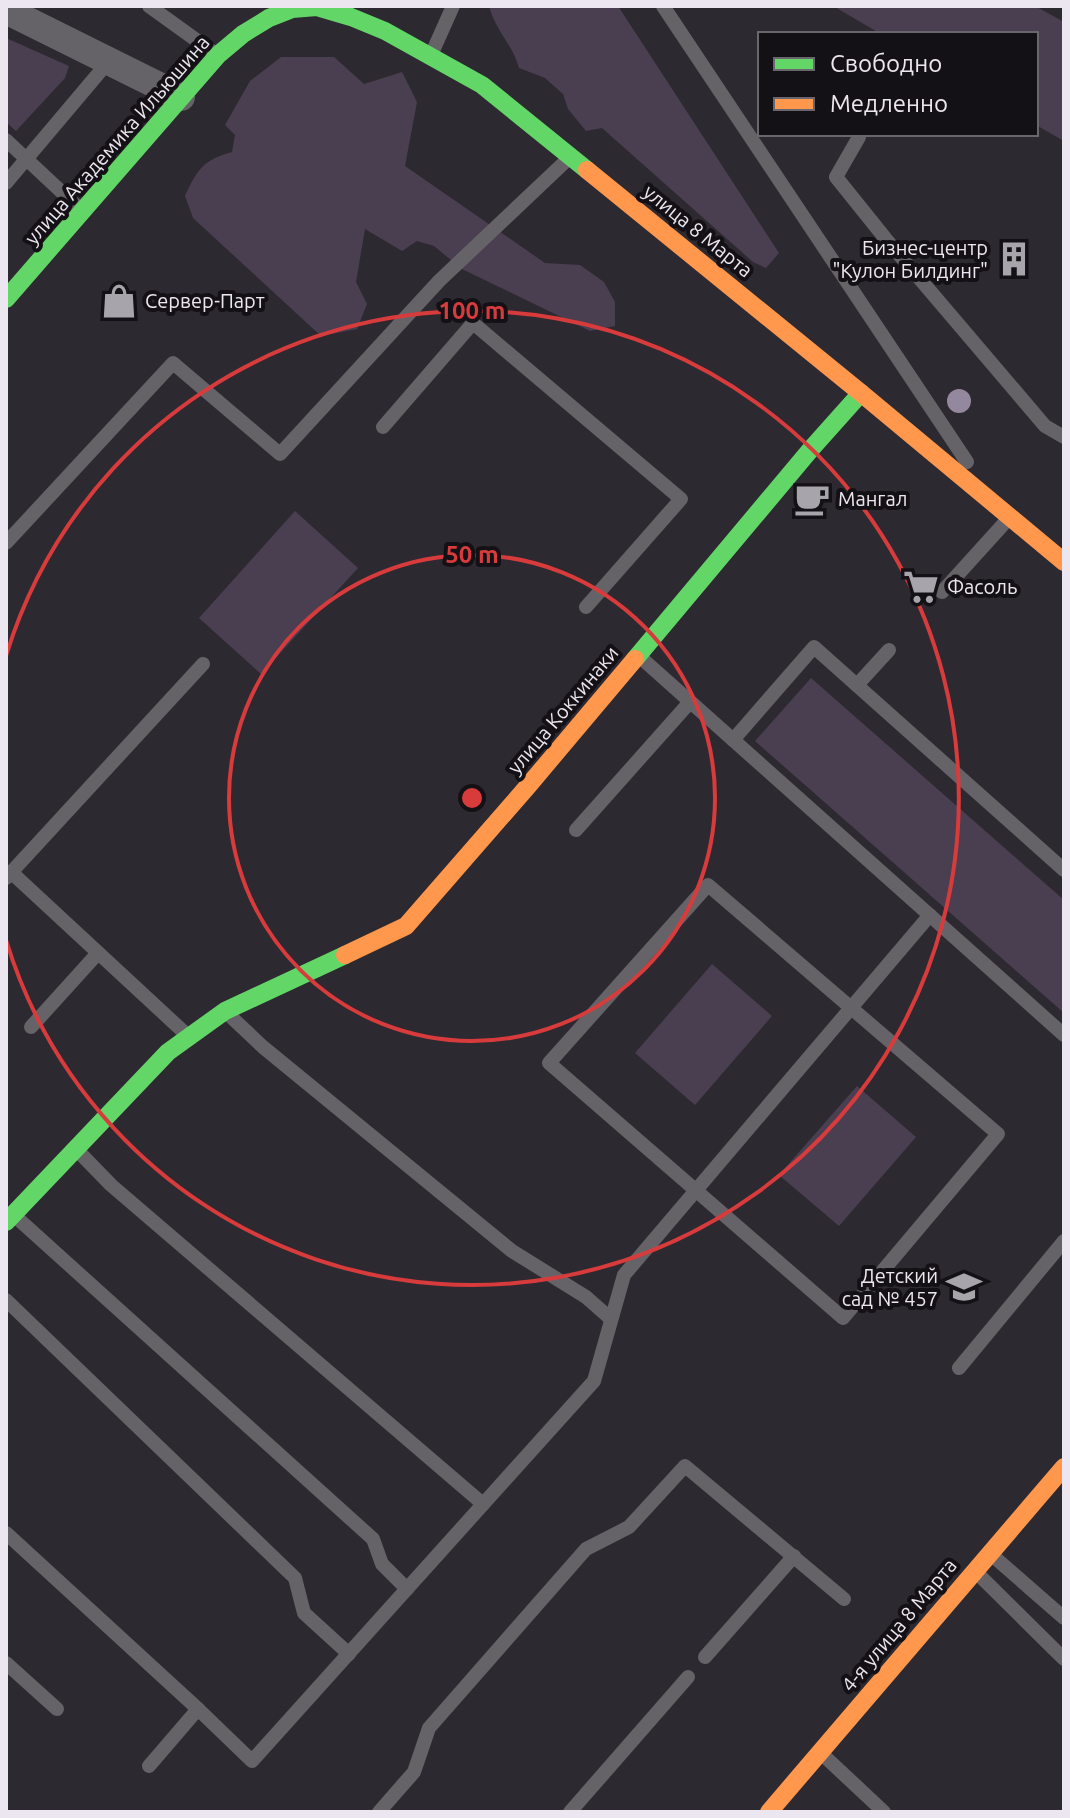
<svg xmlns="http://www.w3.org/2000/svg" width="1070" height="1818" font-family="Ubuntu,sans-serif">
	<rect width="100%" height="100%" fill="#2d2930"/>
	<g fill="#4a3f51">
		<path d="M 489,6 L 618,6 L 779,253 L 766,268 L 753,262 L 602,128 L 586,131 L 568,109 L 563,94 L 545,78 L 519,68 C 512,43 496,32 489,6 Z"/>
		<path d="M 833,6 L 1035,6 L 1064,22 L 1064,141 L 1036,125 L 1036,34 L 881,34 Z"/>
		<path d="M 6,38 L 69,66 L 65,78 L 16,131 L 6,122 Z"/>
		<path d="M 281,57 L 334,57 L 364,84 L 402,72 L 417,102 L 405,166 L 545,263 L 580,265 L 604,282 L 615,302 L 615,326 L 590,331 L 462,269 L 434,246 L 417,241 L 402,251 L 365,229 L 356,282 L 367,304 L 357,329 L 321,336 L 193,218 L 185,196 C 197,170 203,160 232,152 L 235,135 L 225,125 L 250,81 Z"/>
		<path d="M 295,511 L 358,568 L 261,674 L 199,618 Z"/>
		<path d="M 811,678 L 1064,900 L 1064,1013 L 755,741 Z"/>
		<path d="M 712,964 L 772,1016 L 695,1105 L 635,1053 Z"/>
		<path d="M 857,1086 L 916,1137 L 839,1226 L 779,1175 Z"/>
	</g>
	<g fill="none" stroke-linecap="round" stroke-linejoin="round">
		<g stroke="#666368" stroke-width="14">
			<path d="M 149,6 L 217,55"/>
			<path d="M 663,6 L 967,462"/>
			<path d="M 432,53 L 453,6"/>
			<path d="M 859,137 L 836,177 L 885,238 L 1045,426 L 1064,437"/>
			<path d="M 6,140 L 82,211"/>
			<path d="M 6,183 L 109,61"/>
			<path d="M 383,427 L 473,323 L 681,499 L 586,607"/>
			<path d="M 6,543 L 173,363 L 280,454 L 439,281 L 568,159"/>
			<path d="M 942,592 L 1009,518"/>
			<path d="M 639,656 L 1064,1035"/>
			<path d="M 857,685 L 889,650"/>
			<path d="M 733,740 L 814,647 L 1064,870"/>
			<path d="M 576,830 L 690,702"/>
			<path d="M 11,872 L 187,1035"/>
			<path d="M 6,878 L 203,664"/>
			<path d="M 708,885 L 998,1134 L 843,1318 L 549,1063 Z"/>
			<path d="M 228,1014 L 263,1047 L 512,1251 L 586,1297 L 611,1319"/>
			<path d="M 31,1027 L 98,953"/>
			<path d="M 78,1151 L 111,1185 L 483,1504"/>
			<path d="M 16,1217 L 373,1539 L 382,1564 L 407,1589"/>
			<path d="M 6,1300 L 295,1578 L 304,1613 L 349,1654"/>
			<path d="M 959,1368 L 1064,1241"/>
			<path d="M 6,1533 L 198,1709 L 149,1766"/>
			<path d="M 993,1556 L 1064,1618"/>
			<path d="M 976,1572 L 1064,1659"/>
			<path d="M 705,1657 L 794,1556"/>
			<path d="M 6,1663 L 57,1709"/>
			<path d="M 198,1709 L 252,1761 L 594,1381 L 624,1275 L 930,915"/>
			<path d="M 821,1753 L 884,1812"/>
			<path d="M 379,1812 L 414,1772 L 429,1728 L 586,1549 L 629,1527 L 685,1466 L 844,1599"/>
			<path d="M 570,1812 L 688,1677"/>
		</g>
		<path stroke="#666368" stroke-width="28" d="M 6,10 L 181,97"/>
		<g stroke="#63d668" stroke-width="18">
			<path d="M 6,299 L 218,55 L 243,34 L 269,18 L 292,9 L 317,7 L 351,17 L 385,31 L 482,85 L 587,170"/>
			<path d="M 635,659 L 811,449 L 861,393"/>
			<path d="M 6,1222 L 168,1052 L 225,1011 L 345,955"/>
		</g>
		<g stroke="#ff974d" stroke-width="18">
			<path d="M 587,170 L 861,393 L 1064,562"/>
			<path d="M 345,955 L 406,926 L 528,786 L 635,659"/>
			<path d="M 769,1812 L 1064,1467"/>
		</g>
	</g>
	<circle fill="#94889e" cx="959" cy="401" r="12"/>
	<g fill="none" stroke="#d83b3c" stroke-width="4">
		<circle cx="472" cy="798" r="243"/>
		<path d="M6 656A487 487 0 1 1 6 940"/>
	</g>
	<defs>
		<g id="building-bare" transform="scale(2.76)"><path d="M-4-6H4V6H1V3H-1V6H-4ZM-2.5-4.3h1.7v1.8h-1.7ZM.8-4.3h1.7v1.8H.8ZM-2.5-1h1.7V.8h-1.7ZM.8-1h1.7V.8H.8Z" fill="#a8a4ac" stroke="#141116" stroke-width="2.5" paint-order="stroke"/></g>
		<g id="shop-bare" transform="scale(2.76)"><path d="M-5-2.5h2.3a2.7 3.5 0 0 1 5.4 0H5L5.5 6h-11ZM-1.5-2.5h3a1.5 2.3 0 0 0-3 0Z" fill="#a8a4ac" stroke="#141116" stroke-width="2.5" paint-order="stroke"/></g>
		<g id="cafe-bare" transform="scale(2.76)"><path d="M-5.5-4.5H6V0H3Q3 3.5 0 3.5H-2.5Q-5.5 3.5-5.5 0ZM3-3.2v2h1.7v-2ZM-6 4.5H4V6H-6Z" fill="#a8a4ac" stroke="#141116" stroke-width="2.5" paint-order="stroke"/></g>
		<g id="supermarket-bare" transform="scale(2.76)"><path d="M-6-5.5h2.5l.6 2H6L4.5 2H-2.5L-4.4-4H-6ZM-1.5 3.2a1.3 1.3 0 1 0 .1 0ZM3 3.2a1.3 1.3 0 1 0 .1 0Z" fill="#a8a4ac" stroke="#141116" stroke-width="2.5" paint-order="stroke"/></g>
		<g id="school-bare" transform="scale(2.76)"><path d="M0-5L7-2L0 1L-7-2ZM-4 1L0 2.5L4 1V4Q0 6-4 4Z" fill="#a8a4ac" stroke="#141116" stroke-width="2.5" paint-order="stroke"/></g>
	</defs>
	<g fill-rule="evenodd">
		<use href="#building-bare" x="1014" y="259"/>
		<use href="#shop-bare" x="119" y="301"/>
		<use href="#cafe-bare" x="812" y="499"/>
		<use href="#supermarket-bare" x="921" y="587"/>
		<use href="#school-bare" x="964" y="1287"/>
	</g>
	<g text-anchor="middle" stroke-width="8" stroke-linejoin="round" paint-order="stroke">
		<g font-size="20" fill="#ebe6ef" stroke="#141116">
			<text transform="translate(117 140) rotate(-49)" y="7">улица Академика Ильюшина</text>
			<text transform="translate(698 231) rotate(39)" y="7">улица 8 Марта</text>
			<text transform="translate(563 710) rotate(-50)" y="7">улица Коккинаки</text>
			<text transform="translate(899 1625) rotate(-50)" y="7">4-я улица 8 Марта</text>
		</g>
		<g font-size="20" fill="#ebe6ef" stroke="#141116" text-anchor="start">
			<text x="988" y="255" text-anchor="end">Бизнес-центр<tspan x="988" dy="23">"Кулон Билдинг"</tspan></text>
			<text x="145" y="308">Сервер-Парт</text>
			<text x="838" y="506">Мангал</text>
			<text x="947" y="594">Фасоль</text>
			<text x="938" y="1283" text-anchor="end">Детский<tspan x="938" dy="23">сад № 457</tspan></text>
		</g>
	</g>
	<circle cx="472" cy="798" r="12" fill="#d83b3c" stroke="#141116" stroke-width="4"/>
	<g font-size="24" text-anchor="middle" font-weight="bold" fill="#d83b3c" stroke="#141116" stroke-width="8" stroke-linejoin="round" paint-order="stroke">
		<text x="472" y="319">100 m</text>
		<text x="472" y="563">50 m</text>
	</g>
	<rect width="1070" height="1818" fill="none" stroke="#ebe6ef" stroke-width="16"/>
	<rect x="758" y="32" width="280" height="104" fill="#141116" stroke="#6a666d" stroke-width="2"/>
	<rect x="774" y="58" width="40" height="12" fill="#63d668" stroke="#6a666d" stroke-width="2"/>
	<text x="830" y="72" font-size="24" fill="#ebe6ef">Свободно</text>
	<rect x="774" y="98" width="40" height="12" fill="#ff974d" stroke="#6a666d" stroke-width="2"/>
	<text x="830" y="112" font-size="24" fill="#ebe6ef">Медленно</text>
</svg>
